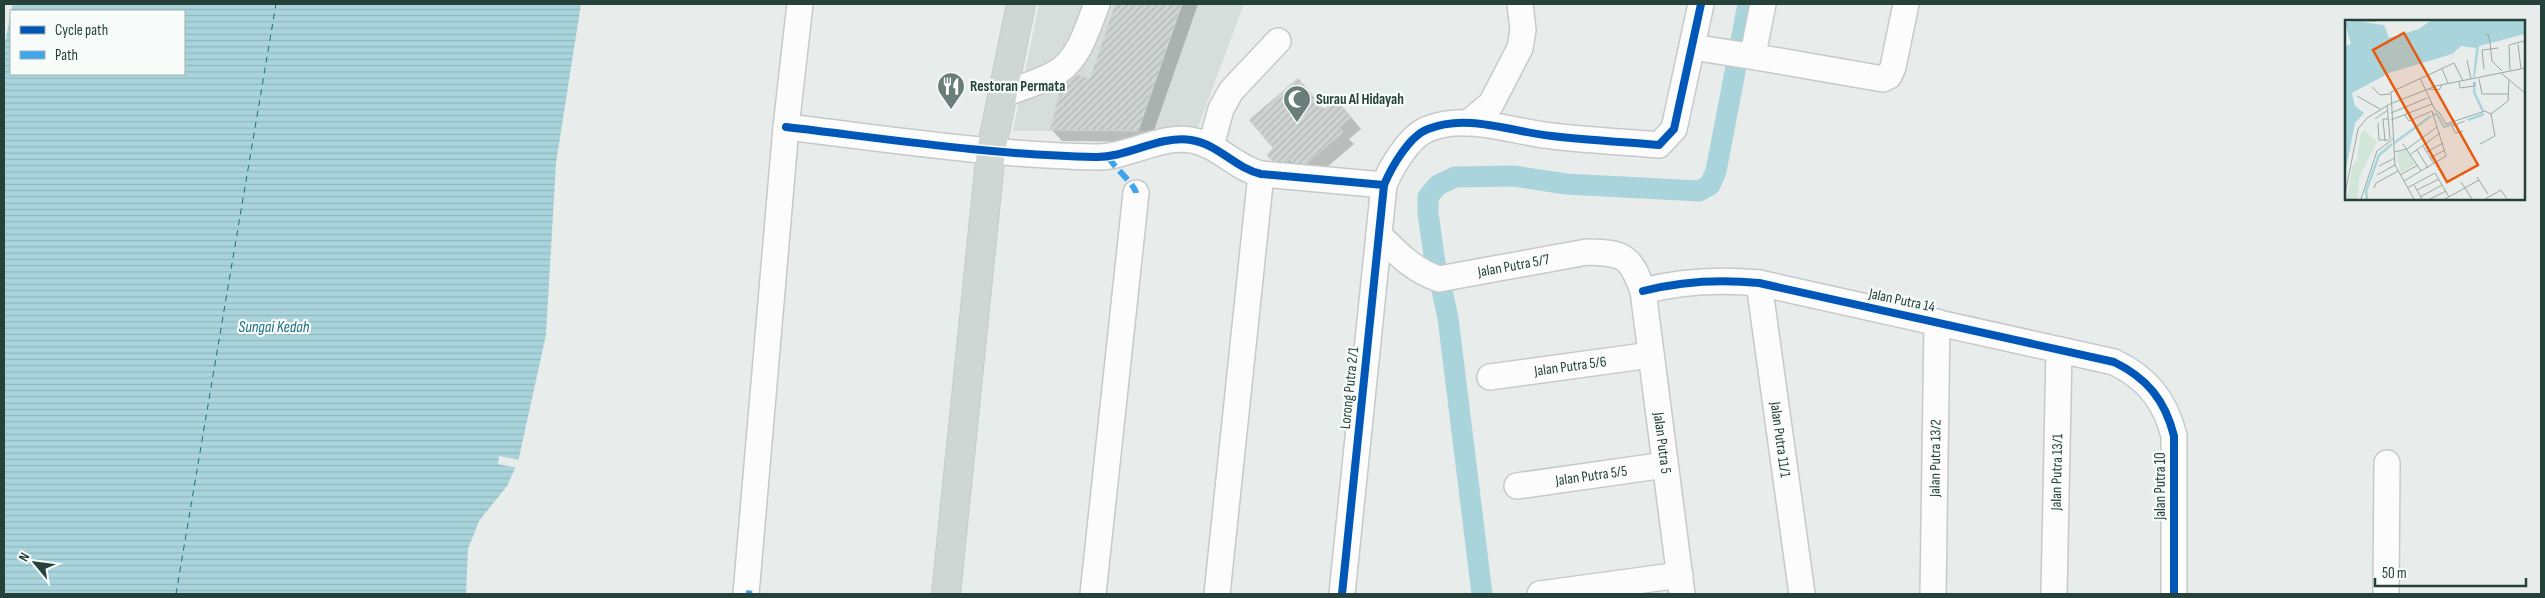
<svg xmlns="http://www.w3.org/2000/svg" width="2545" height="598" font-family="'Sofia Sans Condensed',sans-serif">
	<defs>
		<pattern id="water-rules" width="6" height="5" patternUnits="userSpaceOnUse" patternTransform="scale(1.25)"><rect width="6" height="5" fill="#a9d4db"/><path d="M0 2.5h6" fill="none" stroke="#91b7bd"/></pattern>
		<pattern id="building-hatch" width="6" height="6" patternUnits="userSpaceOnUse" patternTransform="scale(1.25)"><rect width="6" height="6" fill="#cfd4d2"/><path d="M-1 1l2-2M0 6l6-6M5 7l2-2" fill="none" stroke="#b2b7b5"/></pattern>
	</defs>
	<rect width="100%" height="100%" fill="#e8edeb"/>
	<path fill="#d6dedb" d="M 1039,4 L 1244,4 L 1198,127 L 1138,131 L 1013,131 Z"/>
	<path fill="url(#water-rules)" d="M 13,4 L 581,4 L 556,163 L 546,335 L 518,462 L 507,486 L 479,521 L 468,549 L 466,594 L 4,594 L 4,48 L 11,12 L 11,74 L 184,74 L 184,11 L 11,11 Z"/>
	<path fill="#e8edeb" d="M 499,456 L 521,460 L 521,463 L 518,468 L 498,464 Z"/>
	<g fill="#0003">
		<path d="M 1117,4 L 1198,4 L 1150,142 L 1062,141 L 1051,129 L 1091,80 Z"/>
		<path d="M 1298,80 L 1325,110 L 1347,112 L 1361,129 L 1349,139 L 1354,144 L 1311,181 L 1291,179 L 1275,149 Z"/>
	</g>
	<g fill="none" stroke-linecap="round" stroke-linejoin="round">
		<g stroke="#a9d4db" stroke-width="21">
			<path d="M 1436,270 L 1428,213 L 1428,197 L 1438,185 L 1455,177 L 1514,176 L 1566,184 L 1699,191 L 1710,185 L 1716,171 L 1748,4"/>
			<path d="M 1441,286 L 1448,318 L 1482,594"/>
		</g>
		<path stroke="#1c6f80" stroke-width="1" stroke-dasharray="6 5" stroke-linecap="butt" d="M 176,594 L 276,4"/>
	</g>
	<g fill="url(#building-hatch)" stroke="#d1d6d4">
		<path d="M 1115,4 L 1182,4 L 1138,131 L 1050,130 L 1063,80 L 1073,73 L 1090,79 Z"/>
		<path d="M 1298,78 L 1324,109 L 1336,99 L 1351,117 L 1339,127 L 1343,132 L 1299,170 L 1289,159 L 1279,169 L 1267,155 L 1273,148 L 1249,120 Z"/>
	</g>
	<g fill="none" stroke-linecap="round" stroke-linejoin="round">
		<g stroke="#c5cac8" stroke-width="28">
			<g id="minor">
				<path d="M 1763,4 L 1754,49 L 1756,57 L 1883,79 L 1889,76 L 1893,67 L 1906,4"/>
				<path d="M 1692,47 L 1756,57"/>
				<path d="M 1001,95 C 1019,88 1042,82 1059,71 C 1080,57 1088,26 1097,4"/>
				<path d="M 1468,123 L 1491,104 L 1520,48 L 1523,30 L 1520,4"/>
				<path d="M 786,127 C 888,139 991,155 1095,157 C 1127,158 1159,135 1191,140 C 1218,144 1235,168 1261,174 L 1384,185"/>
				<path d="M 1211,146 L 1221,109 L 1231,91 L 1278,41"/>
				<path id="s1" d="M 1379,235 C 1398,254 1413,270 1439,279 L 1587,252 C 1624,253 1630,255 1643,291 L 1682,594"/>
				<path id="s2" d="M 1759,283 L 1802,594"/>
				<path d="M 1643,291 C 1682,281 1718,279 1759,283 L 2114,362 C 2147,378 2165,400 2174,436 L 2174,594"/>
				<path id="s3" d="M 1490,377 L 1651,355"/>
				<path id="s4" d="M 1517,486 L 1665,465"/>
				<path d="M 746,594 L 786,127 L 800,4"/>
				<path d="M 1093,594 L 1136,193"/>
				<path d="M 1217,594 L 1261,174"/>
				<path d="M 1342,594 L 1384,185 C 1391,168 1409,136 1428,129 C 1467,113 1512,132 1552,136 C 1587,140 1623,142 1659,145 L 1674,129 L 1701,4"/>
				<path d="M 1540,594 L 1680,575"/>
				<path id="s5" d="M 1933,594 L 1937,322"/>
				<path id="s6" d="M 2054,594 L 2059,350"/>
				<path d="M 2386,594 L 2387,463"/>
			</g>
		</g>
		<g stroke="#c3ccc9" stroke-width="30">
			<path id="major" d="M 946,594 L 991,151 L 1021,4"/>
		</g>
		<use href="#minor" stroke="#fcfcfc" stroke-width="25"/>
		<use href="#major" stroke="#cfd7d5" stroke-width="28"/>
		<g stroke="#3ea4ec" stroke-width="6" stroke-dasharray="12 6" stroke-linecap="butt">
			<path d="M 1108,157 C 1115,168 1135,185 1136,193"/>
			<path d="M 746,593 L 752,594"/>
		</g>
		<g stroke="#f7fbf9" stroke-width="11">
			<g id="cycleway">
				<path d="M 786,127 C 888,139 991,155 1095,157 C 1127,158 1159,135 1191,140 C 1218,144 1235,168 1261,174 L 1384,185"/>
				<path d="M 1643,291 C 1682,281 1718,279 1759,283 L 2114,362 C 2147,378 2165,400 2174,436 L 2174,594"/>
				<path d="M 1342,594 L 1384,185 C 1391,168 1409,136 1428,129 C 1467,113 1512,132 1552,136 C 1587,140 1623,142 1659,145 L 1674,129 L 1701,4"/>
			</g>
		</g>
		<use href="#cycleway" stroke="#0057b8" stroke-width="8"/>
	</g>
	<defs>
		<g id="restaurant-pin" transform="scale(1.4375)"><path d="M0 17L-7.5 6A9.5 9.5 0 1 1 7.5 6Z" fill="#697e78" stroke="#f7fbf9"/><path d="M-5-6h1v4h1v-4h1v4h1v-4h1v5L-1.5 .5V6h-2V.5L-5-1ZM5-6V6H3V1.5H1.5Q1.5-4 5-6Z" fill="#fff"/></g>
		<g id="mosque-pin" transform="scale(1.4375)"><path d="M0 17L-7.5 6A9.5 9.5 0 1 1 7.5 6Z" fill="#697e78" stroke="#f7fbf9"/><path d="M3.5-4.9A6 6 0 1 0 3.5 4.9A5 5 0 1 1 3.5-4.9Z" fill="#fff"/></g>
	</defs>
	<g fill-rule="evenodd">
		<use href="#restaurant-pin" x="951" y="86"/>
		<use href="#mosque-pin" x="1297" y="99"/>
	</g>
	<g text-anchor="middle" stroke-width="4.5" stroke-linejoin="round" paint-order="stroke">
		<g font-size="15" font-weight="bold" fill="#24423a" stroke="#f7fbf9" text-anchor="start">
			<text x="970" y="91">Restoran Permata</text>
			<text x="1316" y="104">Surau Al Hidayah</text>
		</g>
		<g font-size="15" fill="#24423a" stroke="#f7fbf9">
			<text dy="5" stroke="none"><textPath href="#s1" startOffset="151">Jalan Putra 5/7</textPath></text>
			<text transform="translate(1902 300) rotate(12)" y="5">Jalan Putra 14</text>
			<text dy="5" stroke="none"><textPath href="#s3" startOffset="81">Jalan Putra 5/6</textPath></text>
			<text transform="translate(1349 388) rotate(-84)" y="5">Lorong Putra 2/1</text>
			<text dy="5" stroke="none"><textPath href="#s2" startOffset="158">Jalan Putra 11/1</textPath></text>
			<text dy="5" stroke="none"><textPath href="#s1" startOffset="455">Jalan Putra 5</textPath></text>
			<text dy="5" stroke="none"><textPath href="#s5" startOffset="136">Jalan Putra 13/2</textPath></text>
			<text dy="5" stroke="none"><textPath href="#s6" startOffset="122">Jalan Putra 13/1</textPath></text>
			<text dy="5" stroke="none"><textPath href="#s4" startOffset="75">Jalan Putra 5/5</textPath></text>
			<text transform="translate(2160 486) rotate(-90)" y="5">Jalan Putra 10</text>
		</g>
		<g font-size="16" font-style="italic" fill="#1c6f80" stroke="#f7fbf9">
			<text x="274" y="332">Sungai Kedah</text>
		</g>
	</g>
	<g transform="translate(2345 20)">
		<rect width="180" height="180" fill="#e8edeb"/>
		<path d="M 19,110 L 32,122 L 14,158 L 13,179 L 2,179 L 7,147 L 12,140 L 15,116 Z" fill="#d1e6d8"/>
		<path d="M 62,130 L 71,144 L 56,153 L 51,133 Z" fill="#d1e6d8"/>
		<path d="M 8,1 L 39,5 L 44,18 L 74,9 L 85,1 L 180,1 L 180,14 L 134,26 L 130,57 L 128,57 L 131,28 L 116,26 L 107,34 L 44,53 L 7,73 L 10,86 L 19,93 L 10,103 L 0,154 L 0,26 L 6,24 L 0,3 Z" fill="#a9d4db"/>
		<path fill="none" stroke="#a9d4db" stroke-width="2.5" d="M 0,53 L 68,27 L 110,21 L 113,23M 130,62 L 129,72 L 138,91M 87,95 L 92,94 L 99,107 L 108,104M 123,100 L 139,94M 49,123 L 86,96M 22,179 L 21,171 L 34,135 L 47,124"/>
		<path fill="none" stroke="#9aa9a4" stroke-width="1" d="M 13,1 L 31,1M 140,15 L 143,14 L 145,22 L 147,41 L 157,51M 173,24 L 176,49M 122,40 L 126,59M 97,49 L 103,63M 139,49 L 137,30 L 153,28M 165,50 L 164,25 L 179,21M 156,53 L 180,73M 75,58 L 90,90 L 94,92 L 101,104 L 140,91 L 146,94 L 163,81 L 164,60M 134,59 L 137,74 L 164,74M 114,62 L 115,68 L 129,66 L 129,62M 27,67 L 35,75 L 45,74M 84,69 L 94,70 L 97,65M 12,76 L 35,89M 45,84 L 91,66 L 180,48M 42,85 L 45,119M 46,93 L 82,78M 60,95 L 64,101 L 87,91M 30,99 L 43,90M 46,100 L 87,84M 33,103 L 34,120 L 44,120M 118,111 L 110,113 L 107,106 L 120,101M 40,121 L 38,99 L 43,99M 58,124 L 76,151M 135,124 L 150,116 L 146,94M 78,126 L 89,144M 72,130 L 83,148M 49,132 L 62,129 L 92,107M 82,132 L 98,123M 66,134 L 95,113M 85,138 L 100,130M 34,146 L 50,138M 32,155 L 50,145M 55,155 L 73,145M 132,157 L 143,174M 59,161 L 101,136 L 87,91M 116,162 L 127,179M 69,165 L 77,179M 29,168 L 31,163 L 53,151M 62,168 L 90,153 L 104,177M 72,170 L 94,159M 0,174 L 13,109 L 22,98 L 45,84M 75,177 L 97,165M 16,179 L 32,131 L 48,119M 69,179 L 50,145 L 46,72 L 109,43 L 118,61M 85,179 L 101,171M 100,179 L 134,160M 140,179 L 156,170 L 162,179"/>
		<path fill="#e8590c" fill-opacity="0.15" stroke="#e8590c" stroke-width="2.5" d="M 59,13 L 133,145 L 102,162 L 28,30 Z"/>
		<rect width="180" height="180" fill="none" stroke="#24423a" stroke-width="2.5"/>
	</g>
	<rect width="2545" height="598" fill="none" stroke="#24423a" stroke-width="10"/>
	<rect x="10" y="10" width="175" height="65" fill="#f7fbf9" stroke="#a3b1ad"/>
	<rect x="20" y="26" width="25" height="8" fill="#0057b8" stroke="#a3b1ad"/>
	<text x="55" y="35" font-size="15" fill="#24423a">Cycle path</text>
	<rect x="20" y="51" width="25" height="8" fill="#3ea4ec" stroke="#a3b1ad"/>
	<text x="55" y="60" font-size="15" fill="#24423a">Path</text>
	<g transform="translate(35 563) rotate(299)" stroke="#f7fbf9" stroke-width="4" paint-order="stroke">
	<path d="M0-4L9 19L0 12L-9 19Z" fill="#24423a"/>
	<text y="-8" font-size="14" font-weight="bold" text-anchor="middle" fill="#24423a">N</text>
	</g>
	<path d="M2375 578v8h151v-8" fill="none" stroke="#24423a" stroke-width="2.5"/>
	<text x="2382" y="578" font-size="15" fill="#24423a" stroke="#f7fbf9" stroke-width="4" paint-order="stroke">50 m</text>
</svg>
